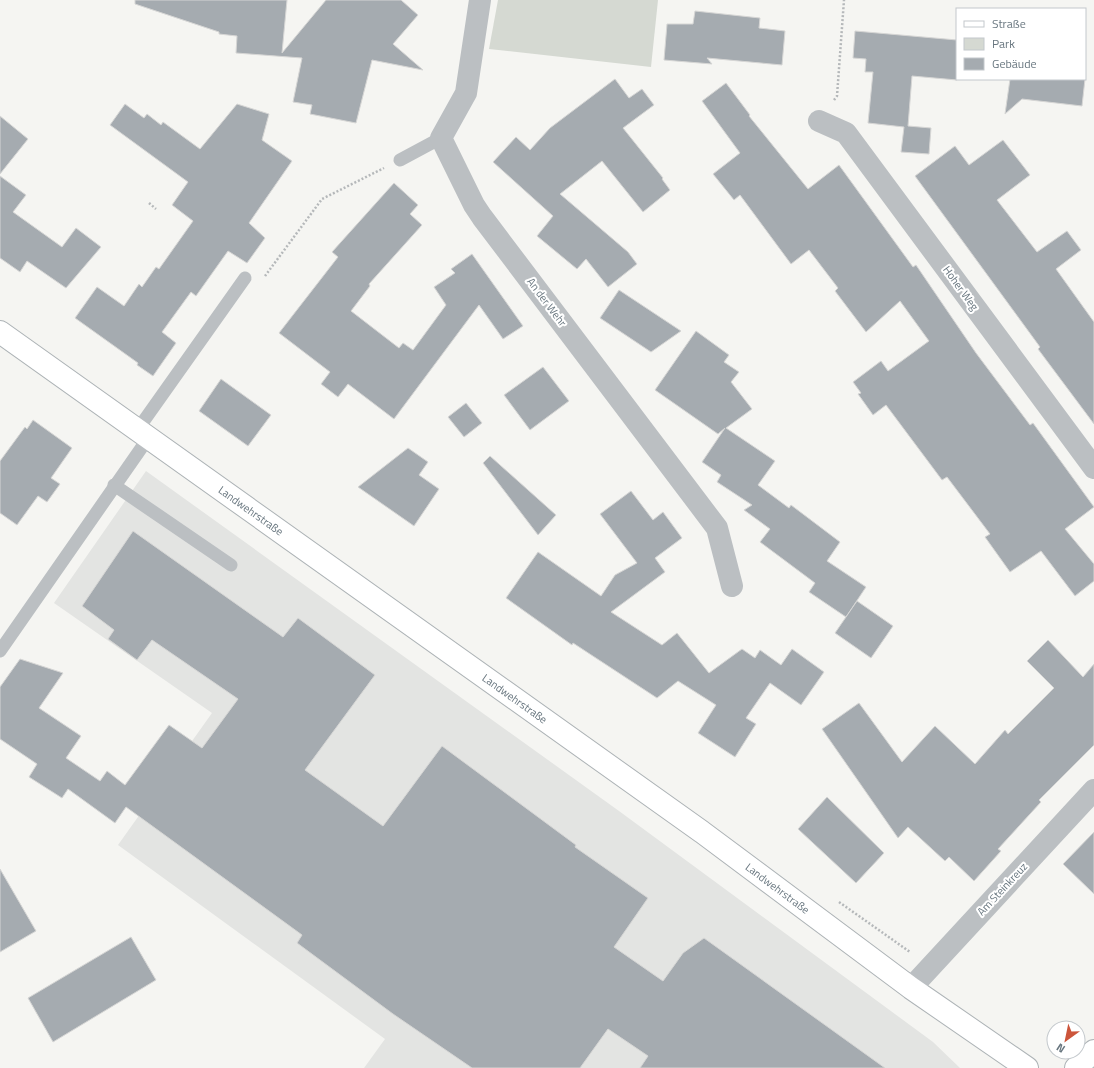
<svg xmlns="http://www.w3.org/2000/svg" width="1094" height="1068" font-family="'Titillium Web',sans-serif">
	<rect width="100%" height="100%" fill="#f5f5f2"/>
	<path fill="#e3e4e2" d="M 146,471 L 619,811 L 933,1042 L 960,1068 L 364,1068 L 385,1039 L 118,845 L 212,713 L 54,603 Z"/>
	<path fill="#d5d9d2" d="M 498,0 L 658,0 L 651,67 L 489,49 Z"/>
	<g fill="#a5abb0" stroke="#d6d6d5">
		<path d="M 135,0 L 287,0 L 282,53 L 326,0 L 401,0 L 418,15 L 393,44 L 423,70 L 372,60 L 356,123 L 310,114 L 312,105 L 293,102 L 302,58 L 236,53 L 237,36 L 219,34 L 219,32 L 135,4 Z"/>
		<path d="M 695,11 L 760,18 L 759,28 L 785,31 L 782,65 L 707,58 L 712,64 L 664,60 L 667,24 L 693,24 Z"/>
		<path d="M 855,31 L 957,40 L 957,80 L 912,76 L 908,126 L 931,128 L 929,154 L 901,152 L 904,127 L 868,123 L 873,72 L 865,72 L 866,59 L 853,58 Z"/>
		<path d="M 615,79 L 629,98 L 642,89 L 654,105 L 623,128 L 663,178 L 662,179 L 670,190 L 643,212 L 602,161 L 560,194 L 628,252 L 637,264 L 608,287 L 586,259 L 577,269 L 537,236 L 553,216 L 493,162 L 516,137 L 530,150 L 550,128 Z"/>
		<path d="M 1010,79 L 1085,79 L 1082,106 L 1022,99 L 1005,114 Z"/>
		<path d="M 726,83 L 750,115 L 749,116 L 808,189 L 839,165 L 913,267 L 916,265 L 976,353 L 1030,425 L 1033,423 L 1094,507 L 1065,529 L 1094,564 L 1094,581 L 1075,596 L 1041,551 L 1010,572 L 985,537 L 990,534 L 947,477 L 942,480 L 886,405 L 873,415 L 858,394 L 861,393 L 853,382 L 881,361 L 888,371 L 929,341 L 900,301 L 866,332 L 835,291 L 838,288 L 809,250 L 791,264 L 740,195 L 734,200 L 713,174 L 740,153 L 702,101 Z"/>
		<path d="M 125,104 L 144,118 L 147,114 L 161,125 L 163,122 L 200,149 L 237,104 L 269,114 L 262,140 L 292,161 L 249,223 L 265,238 L 247,263 L 228,251 L 196,296 L 191,292 L 162,332 L 176,343 L 153,376 L 137,365 L 138,363 L 75,318 L 97,287 L 124,306 L 139,284 L 142,287 L 156,267 L 159,269 L 193,221 L 172,205 L 188,182 L 110,125 Z"/>
		<path d="M 0,116 L 28,139 L 0,174 Z"/>
		<path d="M 1003,140 L 1030,175 L 997,200 L 1037,252 L 1067,231 L 1081,250 L 1056,269 L 1094,322 L 1094,424 L 1038,349 L 1040,347 L 915,176 L 955,146 L 969,165 Z"/>
		<path d="M 0,176 L 26,195 L 13,212 L 62,247 L 76,228 L 101,247 L 66,288 L 27,261 L 20,272 L 0,258 Z"/>
		<path d="M 394,183 L 418,205 L 410,214 L 422,225 L 369,284 L 370,286 L 351,311 L 399,348 L 403,343 L 413,350 L 446,305 L 434,287 L 455,273 L 451,269 L 472,254 L 523,326 L 503,339 L 479,305 L 394,419 L 348,384 L 338,397 L 321,384 L 330,372 L 279,333 L 338,257 L 332,252 Z"/>
		<path d="M 619,290 L 681,331 L 651,352 L 600,318 Z"/>
		<path d="M 696,331 L 729,355 L 724,362 L 739,372 L 731,382 L 752,409 L 726,428 L 775,461 L 758,485 L 789,508 L 791,505 L 840,542 L 827,561 L 866,587 L 846,617 L 809,592 L 815,583 L 760,542 L 770,529 L 744,510 L 752,505 L 717,482 L 721,475 L 702,462 L 725,428 L 718,434 L 655,390 Z"/>
		<path d="M 543,367 L 569,401 L 530,430 L 504,395 Z"/>
		<path d="M 221,379 L 271,415 L 248,446 L 199,411 Z"/>
		<path d="M 466,403 L 482,423 L 464,437 L 448,417 Z"/>
		<path d="M 33,420 L 72,448 L 51,478 L 60,484 L 47,502 L 38,496 L 17,525 L 0,513 L 0,461 L 25,427 L 27,429 Z"/>
		<path d="M 408,448 L 428,462 L 419,475 L 439,489 L 414,526 L 358,487 Z"/>
		<path d="M 490,456 L 556,515 L 538,535 L 483,463 Z"/>
		<path d="M 631,491 L 653,520 L 663,512 L 682,538 L 655,558 L 665,572 L 611,612 L 662,645 L 677,633 L 709,673 L 742,649 L 755,658 L 760,650 L 781,665 L 792,649 L 824,672 L 801,705 L 770,683 L 746,718 L 756,724 L 735,757 L 698,733 L 716,705 L 678,681 L 657,698 L 573,643 L 572,645 L 506,598 L 538,552 L 601,596 L 615,575 L 637,563 L 600,514 Z"/>
		<path d="M 133,531 L 283,637 L 298,618 L 375,675 L 305,770 L 383,826 L 442,746 L 576,845 L 575,847 L 648,898 L 614,947 L 663,981 L 683,953 L 704,938 L 885,1068 L 640,1068 L 648,1056 L 608,1029 L 580,1068 L 472,1068 L 393,1014 L 297,943 L 302,935 L 126,807 L 115,823 L 68,789 L 62,798 L 29,777 L 37,764 L 0,739 L 0,687 L 20,659 L 63,673 L 39,708 L 81,736 L 66,758 L 100,781 L 107,771 L 125,785 L 169,725 L 202,748 L 238,699 L 152,640 L 137,660 L 108,639 L 114,630 L 82,606 Z"/>
		<path d="M 857,601 L 893,626 L 871,658 L 835,633 Z"/>
		<path d="M 1048,640 L 1083,677 L 1094,664 L 1094,745 L 1039,800 L 1041,802 L 998,849 L 1001,851 L 974,881 L 949,857 L 945,861 L 908,827 L 898,838 L 822,729 L 859,703 L 902,762 L 935,726 L 975,764 L 1005,730 L 1008,734 L 1054,688 L 1027,661 Z"/>
		<path d="M 827,797 L 884,853 L 856,883 L 798,829 Z"/>
		<path d="M 1094,832 L 1094,894 L 1063,864 Z"/>
		<path d="M 0,869 L 36,931 L 0,952 Z"/>
		<path d="M 131,937 L 156,980 L 53,1042 L 28,998 Z"/>
	</g>
	<g fill="none" stroke-linecap="round" stroke-linejoin="round">
		<g stroke="#adb3b6" stroke-width="24">
			<g id="secondary">
				<path id="s1" d="M 0,332 L 702,832 L 911,988 L 1027,1068"/>
				<path d="M 1076,1068 L 1094,1051"/>
			</g>
		</g>
		<g stroke="#b5b8ba" stroke-width="2.5" stroke-dasharray="2 2" stroke-linecap="butt">
			<path d="M 834,100 L 837,96 L 844,0"/>
			<path d="M 149,203 L 156,209"/>
			<path d="M 265,276 L 322,199 L 384,168"/>
			<path d="M 839,902 L 910,952"/>
		</g>
		<g stroke="#bbbfc2" stroke-width="13">
			<path d="M 400,160 L 441,138"/>
			<path d="M 138,429 L 245,278"/>
			<path d="M 114,485 L 231,565"/>
			<path d="M 0,651 L 149,437"/>
		</g>
		<g stroke="#bbbfc2" stroke-width="22">
			<path d="M 480,0 L 466,93 L 441,138 L 474,205 L 482,217 L 717,528 L 732,586"/>
			<path d="M 819,121 L 846,133 L 1094,468"/>
			<path d="M 911,988 L 1094,790"/>
		</g>
		<use href="#secondary" stroke="#fff" stroke-width="22"/>
	</g>
	<g text-anchor="middle" stroke-width="4" stroke-linejoin="round" paint-order="stroke">
		<g font-size="11" fill="#68767f" stroke="#fff">
			<text transform="translate(961 288) rotate(54)" y="4">Hoher Weg</text>
			<text transform="translate(547 302) rotate(53)" y="4">An der Wehr</text>
			<text dy="4" stroke="none"><textPath href="#s1" startOffset="308">Landwehrstraße</textPath></text>
			<text dy="4" stroke="none"><textPath href="#s1" startOffset="632">Landwehrstraße</textPath></text>
			<text dy="4" stroke="none"><textPath href="#s1" startOffset="956">Landwehrstraße</textPath></text>
			<text transform="translate(1002 889) rotate(-47)" y="4">Am Steinkreuz</text>
		</g>
	</g>
	<rect x="956" y="8" width="130" height="72" fill="#ffffff" stroke="#c3c8cc"/>
	<rect x="964" y="21" width="20" height="6" fill="#ffffff" stroke="#c3c8cc"/>
	<text x="992" y="28" font-size="12" fill="#68767f">Straße</text>
	<rect x="964" y="38" width="20" height="12" fill="#d5d9d2" stroke="#c3c8cc"/>
	<text x="992" y="48" font-size="12" fill="#68767f">Park</text>
	<rect x="964" y="58" width="20" height="12" fill="#a5abb0" stroke="#c3c8cc"/>
	<text x="992" y="68" font-size="12" fill="#68767f">Gebäude</text>
	<g transform="translate(1066 1040) rotate(213)"><circle r="19" fill="#ffffff" stroke="#c3c8cc"/>
	<path d="M0-3L7 15L0 10L-7 15Z" fill="#cc553b"/>
	<text y="-6" font-size="11" font-weight="bold" text-anchor="middle" fill="#68767f">N</text>
	</g>
</svg>
